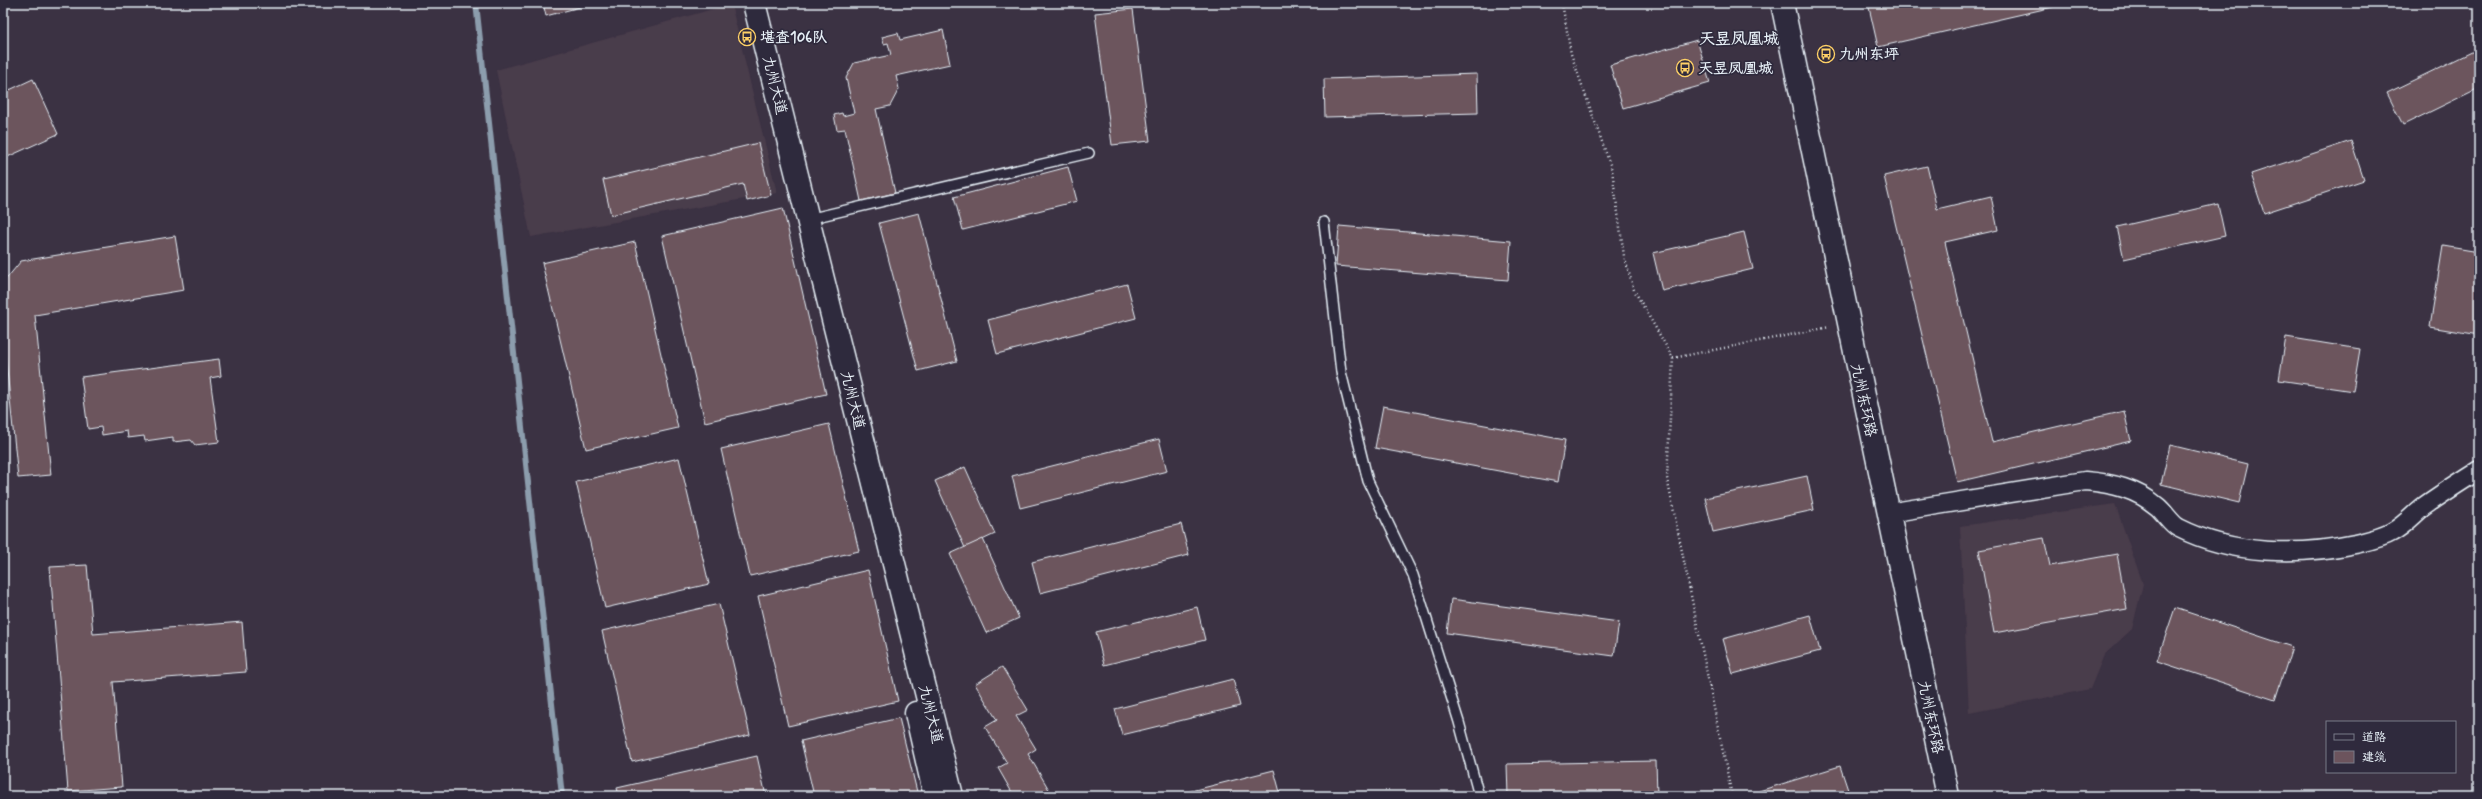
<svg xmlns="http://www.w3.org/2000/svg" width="2482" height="799" font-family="Mynerve,'LXGW WenKai TC',sans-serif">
	<rect width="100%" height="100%" fill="#3b3243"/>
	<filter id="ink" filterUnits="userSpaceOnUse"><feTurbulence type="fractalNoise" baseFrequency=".025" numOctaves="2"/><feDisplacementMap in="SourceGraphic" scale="8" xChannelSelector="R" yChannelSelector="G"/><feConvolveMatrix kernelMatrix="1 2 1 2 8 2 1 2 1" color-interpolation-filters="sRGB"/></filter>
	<g filter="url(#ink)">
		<g fill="#4a3c4b">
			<path d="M 731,4 L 777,193 L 531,237 L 496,70 Z"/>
			<path d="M 2115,504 L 2143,584 L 2132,629 L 2104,655 L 2090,689 L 1969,713 L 1960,526 Z"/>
		</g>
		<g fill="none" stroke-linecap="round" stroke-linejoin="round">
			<path stroke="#8c9dad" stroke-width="6" d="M 476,3 L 562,796"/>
		</g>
		<g fill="#6c545d" stroke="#e8f1f8">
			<path d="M 543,3 L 595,3 L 546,16 Z"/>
			<path d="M 1868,3 L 2052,3 L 2053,7 L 1878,47 Z"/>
			<path d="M 1133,9 L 1150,141 L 1112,145 L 1095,13 Z"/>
			<path d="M 943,30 L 950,64 L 896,76 L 899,89 L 890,106 L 876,109 L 895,193 L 861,201 L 845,129 L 837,130 L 834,115 L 842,113 L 843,116 L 854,113 L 846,78 L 854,63 L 891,55 L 888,43 L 884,44 L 882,37 L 898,33 L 900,40 Z"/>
			<path d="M 1697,40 L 1710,83 L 1623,108 L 1610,65 Z"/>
			<path d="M 2478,49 L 2479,88 L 2403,125 L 2387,93 Z"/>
			<path d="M 1477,74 L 1478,113 L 1325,117 L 1324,79 Z"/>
			<path d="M 33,79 L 58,134 L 3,159 L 3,93 Z"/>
			<path d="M 2351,141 L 2364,180 L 2264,213 L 2251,174 Z"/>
			<path d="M 758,143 L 771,195 L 747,201 L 743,184 L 611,215 L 603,180 Z"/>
			<path d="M 1927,166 L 1937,209 L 1991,196 L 1998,230 L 1945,242 L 1992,442 L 2124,411 L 2131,441 L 1957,482 L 1884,176 Z"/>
			<path d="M 1068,167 L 1077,201 L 963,230 L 954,197 Z"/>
			<path d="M 2218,204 L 2225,236 L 2124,259 L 2117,227 Z"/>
			<path d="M 783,208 L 826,394 L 705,422 L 662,236 Z"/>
			<path d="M 919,213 L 957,361 L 918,371 L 879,223 Z"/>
			<path d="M 1339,226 L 1511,241 L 1508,280 L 1336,266 Z"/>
			<path d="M 1744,232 L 1753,269 L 1662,291 L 1653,253 Z"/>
			<path d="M 175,236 L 184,290 L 35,315 L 51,475 L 18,478 L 3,331 L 3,283 L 21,261 Z"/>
			<path d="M 635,242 L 678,428 L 586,449 L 542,263 Z"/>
			<path d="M 2443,246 L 2479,252 L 2479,335 L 2430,327 Z"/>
			<path d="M 1127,284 L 1136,318 L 997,354 L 988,320 Z"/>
			<path d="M 2286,337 L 2360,349 L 2353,391 L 2279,380 Z"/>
			<path d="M 219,359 L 221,376 L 210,378 L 219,442 L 195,445 L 191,440 L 173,442 L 173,437 L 145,441 L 144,436 L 128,438 L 127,431 L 102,435 L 101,427 L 88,429 L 81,377 Z"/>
			<path d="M 1383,406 L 1565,440 L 1558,482 L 1375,448 Z"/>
			<path d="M 829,424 L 859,551 L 750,576 L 721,449 Z"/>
			<path d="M 1159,439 L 1167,471 L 1020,508 L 1012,476 Z"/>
			<path d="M 2170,445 L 2248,464 L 2239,503 L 2161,484 Z"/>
			<path d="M 679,458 L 709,584 L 605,608 L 576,482 Z"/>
			<path d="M 965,467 L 995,534 L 965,548 L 935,481 Z"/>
			<path d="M 1807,476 L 1814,510 L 1713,532 L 1705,498 Z"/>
			<path d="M 1181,524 L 1189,555 L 1040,593 L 1032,562 Z"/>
			<path d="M 2044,538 L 2050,566 L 2117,554 L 2127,609 L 1994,633 L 1979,550 Z"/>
			<path d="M 983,539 L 1019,618 L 986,633 L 950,554 Z"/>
			<path d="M 87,565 L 93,634 L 242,622 L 246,672 L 113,682 L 122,787 L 68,791 L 50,567 Z"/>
			<path d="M 868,570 L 898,701 L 788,726 L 758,596 Z"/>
			<path d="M 1451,599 L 1619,622 L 1614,656 L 1447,633 Z"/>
			<path d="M 719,604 L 750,735 L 632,762 L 602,631 Z"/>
			<path d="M 1197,607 L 1205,640 L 1104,665 L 1096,632 Z"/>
			<path d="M 2175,608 L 2292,647 L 2275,700 L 2157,661 Z"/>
			<path d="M 1810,615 L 1820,651 L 1733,674 L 1723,639 Z"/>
			<path d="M 1002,667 L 1028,710 L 1016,716 L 1036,749 L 1028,754 L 1051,793 L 1046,796 L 1014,796 L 998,768 L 1007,763 L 985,727 L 997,720 L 975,684 Z"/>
			<path d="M 1233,679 L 1240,706 L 1122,735 L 1115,709 Z"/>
			<path d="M 899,718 L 918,796 L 814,796 L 801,741 Z"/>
			<path d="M 757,756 L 766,796 L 619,796 L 617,788 Z"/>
			<path d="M 1656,761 L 1657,796 L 1508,796 L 1507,764 Z"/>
			<path d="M 1840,766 L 1850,796 L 1760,796 L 1759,791 Z"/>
			<path d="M 1274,770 L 1281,796 L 1171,796 Z"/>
		</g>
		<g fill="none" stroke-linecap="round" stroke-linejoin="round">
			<g stroke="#e8f1f8" stroke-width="12">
				<g id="service">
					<path d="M 808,219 L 1089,153"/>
					<path d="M 1324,222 L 1341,372 L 1368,481 L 1413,575 L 1459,722 L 1479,796"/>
				</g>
			</g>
			<g stroke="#e8f1f8" stroke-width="21">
				<path id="minor" d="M 1888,513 L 2085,481 C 2112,483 2137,489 2158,507 C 2165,513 2172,525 2179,528 C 2232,555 2299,556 2355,544 C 2367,541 2382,538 2392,532 C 2404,526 2413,515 2423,507 C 2441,494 2460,482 2479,470"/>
			</g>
			<g stroke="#e8f1f8" stroke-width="25">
				<g id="secondary">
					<path d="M 754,3 L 952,796"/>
					<path d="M 1782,3 L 1948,796"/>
					<path d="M 916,713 L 935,796"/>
				</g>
			</g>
			<g stroke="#e8f1f8" stroke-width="2.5" stroke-dasharray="1 3" stroke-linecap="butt">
				<path d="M 1562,3 L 1571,54 L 1612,170 L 1624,256 L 1634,290 L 1673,358 L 1667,478 L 1732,796"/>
				<path d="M 1673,358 L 1830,327"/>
			</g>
			<use href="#service" stroke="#2f2a3d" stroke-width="9"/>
			<use href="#minor" stroke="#2f2a3d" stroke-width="18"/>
			<use href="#secondary" stroke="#2f2a3d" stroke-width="22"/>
		</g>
	</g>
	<defs>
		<g id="bus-ring" transform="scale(0.9)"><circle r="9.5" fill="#2f2a3d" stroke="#ffd166" stroke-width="1.5"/><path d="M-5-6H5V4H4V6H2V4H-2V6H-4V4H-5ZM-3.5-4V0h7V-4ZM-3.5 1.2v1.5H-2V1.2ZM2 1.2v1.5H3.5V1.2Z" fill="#ffd166"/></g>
	</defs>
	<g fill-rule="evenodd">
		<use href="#bus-ring" x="747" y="37"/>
		<use href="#bus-ring" x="1826" y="54"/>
		<use href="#bus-ring" x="1685" y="68"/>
	</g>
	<g text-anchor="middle" stroke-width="3.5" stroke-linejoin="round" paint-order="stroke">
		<g font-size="15" font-weight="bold" fill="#e8f1f8" stroke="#2f2a3d" text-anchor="start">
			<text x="760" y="42">堪查106队</text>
			<text x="1839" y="59">九州东坪</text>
			<text x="1698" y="73">天昱凤凰城</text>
		</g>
		<g font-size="15" fill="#e8f1f8" stroke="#2f2a3d">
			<text transform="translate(775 85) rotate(76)" y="5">九州大道</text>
			<text transform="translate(853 400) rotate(76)" y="5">九州大道</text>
			<text transform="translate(1864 400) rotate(78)" y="5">九州东环路</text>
			<text transform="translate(931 714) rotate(76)" y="5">九州大道</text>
			<text transform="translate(1931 717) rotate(78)" y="5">九州东环路</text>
		</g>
		<g font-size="16" font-weight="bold" fill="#e8f1f8" stroke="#2f2a3d">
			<text x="1739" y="44">天昱凤凰城</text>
		</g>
	</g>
	<rect width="2482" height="799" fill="none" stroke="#2f2a3d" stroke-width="16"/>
	<rect x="8" y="8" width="2466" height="783" fill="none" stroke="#e8f1f8" stroke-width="1.5" filter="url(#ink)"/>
	<rect x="2326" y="721" width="130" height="52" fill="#2f2a3d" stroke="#797a88"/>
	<rect x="2334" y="734" width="20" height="6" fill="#2f2a3d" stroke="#797a88"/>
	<text x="2362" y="741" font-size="12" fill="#e8f1f8">道路</text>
	<rect x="2334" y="751" width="20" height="12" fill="#6c545d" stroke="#797a88"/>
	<text x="2362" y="761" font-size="12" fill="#e8f1f8">建筑</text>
</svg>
